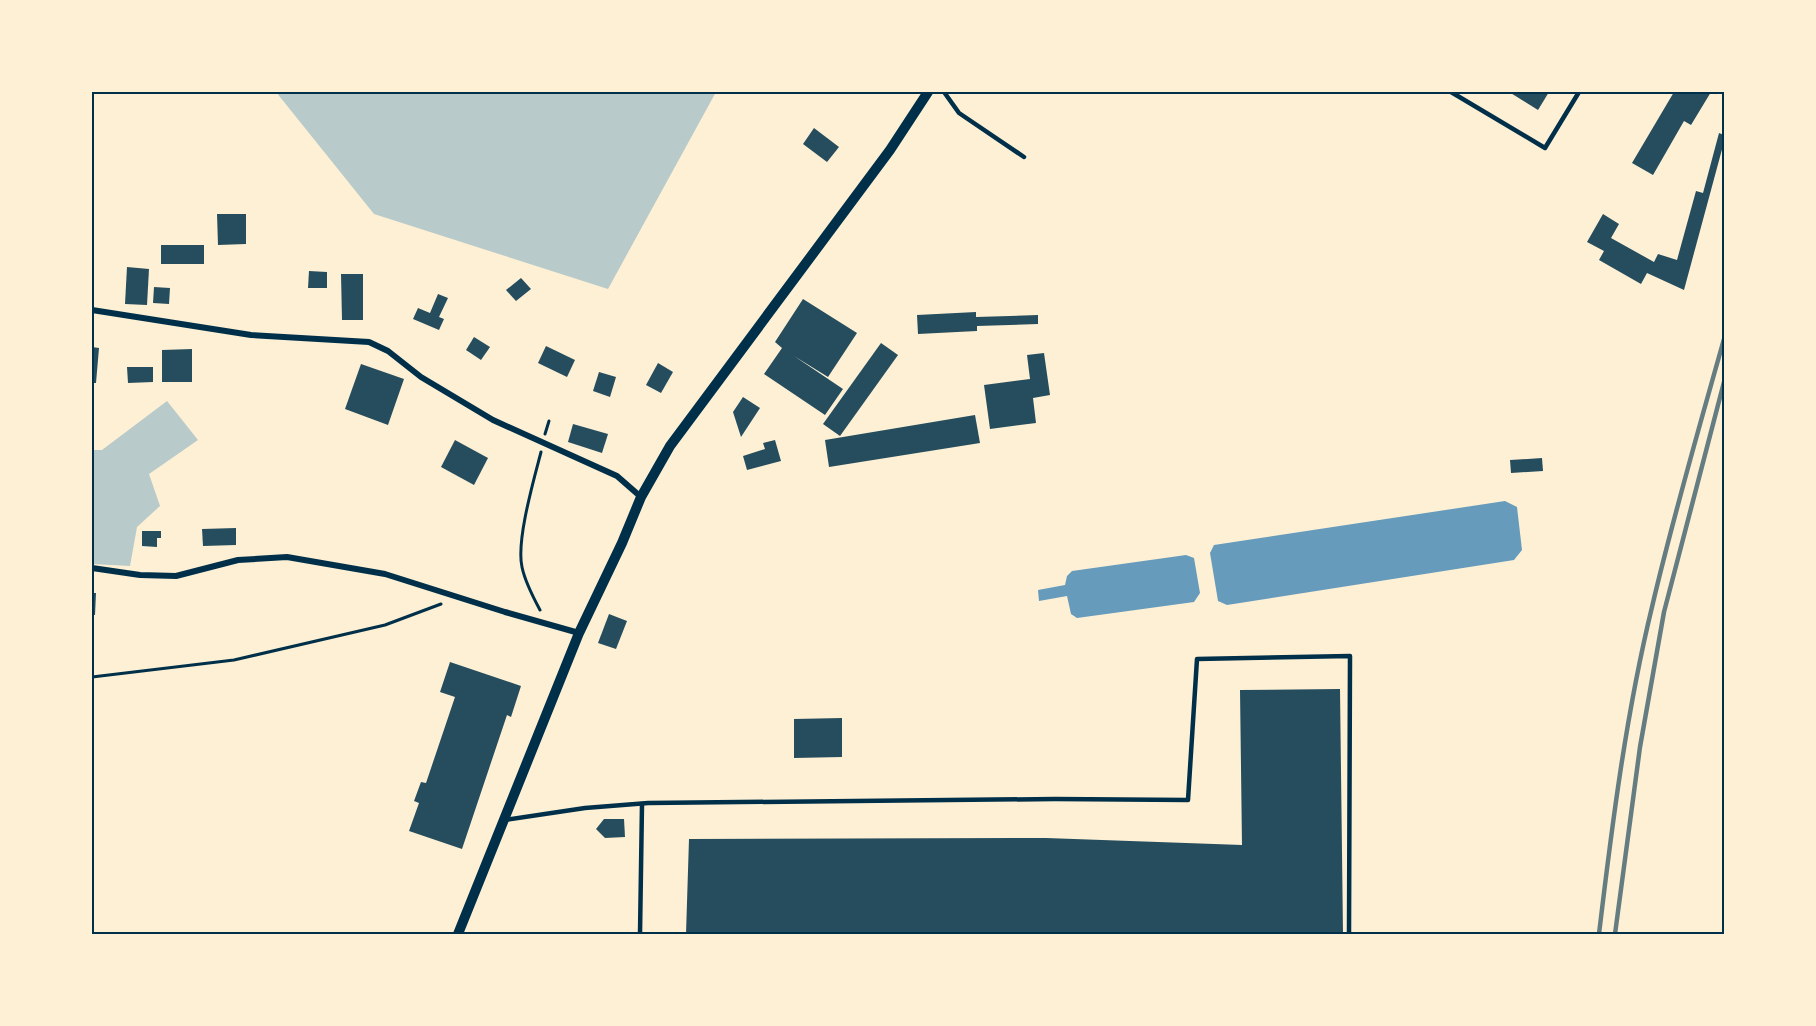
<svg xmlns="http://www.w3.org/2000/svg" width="1816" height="1026" font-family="'PT Sans Narrow',sans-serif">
	<rect width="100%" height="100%" fill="#fdf0d5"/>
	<g fill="#b9caca">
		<path d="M 276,92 L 716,92 L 608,289 L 374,214 Z"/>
		<path d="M 167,401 L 198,440 L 149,474 L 160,506 L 137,527 L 130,566 L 92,564 L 92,450 L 102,450 Z"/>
	</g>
	<g fill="#669bbc">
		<path d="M 1505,501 L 1517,507 L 1522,550 L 1514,560 L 1227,605 L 1218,601 L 1210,553 L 1214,545 Z"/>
		<path d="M 1186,555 L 1194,558 L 1200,593 L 1194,602 L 1077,618 L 1071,614 L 1067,596 L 1039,601 L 1038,590 L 1065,585 L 1067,576 L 1072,571 Z"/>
	</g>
	<g fill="#264d5e">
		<path d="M 1509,92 L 1549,92 L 1538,110 Z"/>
		<path d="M 1674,92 L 1711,92 L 1691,125 L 1684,121 L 1653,175 L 1632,163 Z"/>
		<path d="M 814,128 L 839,147 L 827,162 L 803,144 Z"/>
		<path d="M 1719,133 L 1724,135 L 1724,142 L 1684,290 L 1647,273 L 1641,284 L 1599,260 L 1604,251 L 1587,242 L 1603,214 L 1619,224 L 1611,238 L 1654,262 L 1658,254 L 1677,260 L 1696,191 L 1703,193 Z"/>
		<path d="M 217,214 L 246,214 L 246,244 L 218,245 Z"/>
		<rect x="161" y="245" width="43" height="19"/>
		<path d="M 127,267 L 149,269 L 147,305 L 125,304 Z"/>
		<path d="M 309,271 L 327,272 L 327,288 L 308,288 Z"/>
		<path d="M 341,274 L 363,274 L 363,320 L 342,320 Z"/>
		<path d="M 521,278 L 531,289 L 516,301 L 506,290 Z"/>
		<path d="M 154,287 L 170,288 L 169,304 L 153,303 Z"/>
		<path d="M 438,294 L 448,298 L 439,317 L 444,319 L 439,330 L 413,319 L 418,308 L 430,313 Z"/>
		<path d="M 803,299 L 857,333 L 828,377 L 794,356 L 843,389 L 825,415 L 764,374 L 782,348 L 775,342 Z"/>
		<path d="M 976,312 L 976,317 L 1038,315 L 1038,324 L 977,326 L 977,331 L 918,334 L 917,315 Z"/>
		<path d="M 474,337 L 490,347 L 481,360 L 466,350 Z"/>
		<path d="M 881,343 L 898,355 L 840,436 L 823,424 Z"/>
		<path d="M 546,346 L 575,360 L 567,377 L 538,363 Z"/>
		<path d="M 92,347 L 99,348 L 96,383 L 92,383 Z"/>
		<path d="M 192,349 L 192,382 L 162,382 L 162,350 Z"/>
		<path d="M 1044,353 L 1050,395 L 1033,398 L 1036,423 L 990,429 L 984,385 L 1030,379 L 1027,355 Z"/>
		<path d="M 658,363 L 673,372 L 661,393 L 646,385 Z"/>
		<path d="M 361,364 L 404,379 L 388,425 L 345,409 Z"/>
		<path d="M 127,367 L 153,367 L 153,382 L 128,383 Z"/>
		<path d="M 599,372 L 616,377 L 610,397 L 593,391 Z"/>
		<path d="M 743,397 L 760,408 L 741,437 L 733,412 Z"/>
		<path d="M 975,415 L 980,443 L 829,467 L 825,440 Z"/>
		<path d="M 573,424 L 608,434 L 602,453 L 568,442 Z"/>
		<path d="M 455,440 L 488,458 L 474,485 L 441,467 Z"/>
		<path d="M 775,440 L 781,461 L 747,470 L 743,456 L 765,449 L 763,443 Z"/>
		<path d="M 1542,458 L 1543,471 L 1511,473 L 1510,460 Z"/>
		<path d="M 236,528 L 236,545 L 203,546 L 202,529 Z"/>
		<path d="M 142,531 L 161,531 L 161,538 L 157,538 L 157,547 L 142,546 Z"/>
		<path d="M 92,593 L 96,593 L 95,615 L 92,615 Z"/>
		<path d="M 609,614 L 627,621 L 616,649 L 598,643 Z"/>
		<path d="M 450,662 L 521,686 L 511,717 L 507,715 L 462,849 L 409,831 L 419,803 L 414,801 L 421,782 L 426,783 L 455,697 L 440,692 Z"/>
		<path d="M 1340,689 L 1343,934 L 686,934 L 689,839 L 1046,838 L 1242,845 L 1240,690 Z"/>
		<path d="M 842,718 L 842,757 L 794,758 L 794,719 Z"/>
		<path d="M 604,819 L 624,819 L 625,837 L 605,838 L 596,829 Z"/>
	</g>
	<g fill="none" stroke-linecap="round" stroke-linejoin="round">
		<g stroke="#003049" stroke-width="3">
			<path d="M 545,434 L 549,421"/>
			<path d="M 540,610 C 533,597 525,582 522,567 C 516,541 534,479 541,452"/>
			<path d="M 92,677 L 234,660 L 385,625 L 441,604"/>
		</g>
		<g stroke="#003049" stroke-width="4.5">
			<path d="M 944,92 L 959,113 L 1024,157"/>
			<path d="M 1451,92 L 1545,148 L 1579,92"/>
			<path d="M 504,820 L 585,808 L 648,803 L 1055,799 L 1188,800 L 1197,659 L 1350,656 L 1349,934"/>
			<path d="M 640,934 L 642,804"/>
		</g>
		<g stroke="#003049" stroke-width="6">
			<path d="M 92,310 L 251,335 L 369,342 L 388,351 L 421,377 L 493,420 L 617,476 L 641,497"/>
			<path d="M 92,568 L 140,575 L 176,576 L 238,560 L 287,557 L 385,574 L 505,612 L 579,633"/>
		</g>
		<path stroke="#003049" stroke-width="10" d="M 458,934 L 579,633 L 622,543 L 641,497 L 670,446 L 890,150 L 928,92"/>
		<g stroke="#657d81" stroke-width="4.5">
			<path d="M 1599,934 C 1612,825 1626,714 1652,607 C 1673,517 1699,428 1724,339"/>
			<path d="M 1615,934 L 1640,747 L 1664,612 L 1724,382"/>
		</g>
	</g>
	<rect width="1816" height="1026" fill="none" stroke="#fdf0d5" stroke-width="186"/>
	<rect x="93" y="93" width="1630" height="840" fill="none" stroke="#003049" stroke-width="2"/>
</svg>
